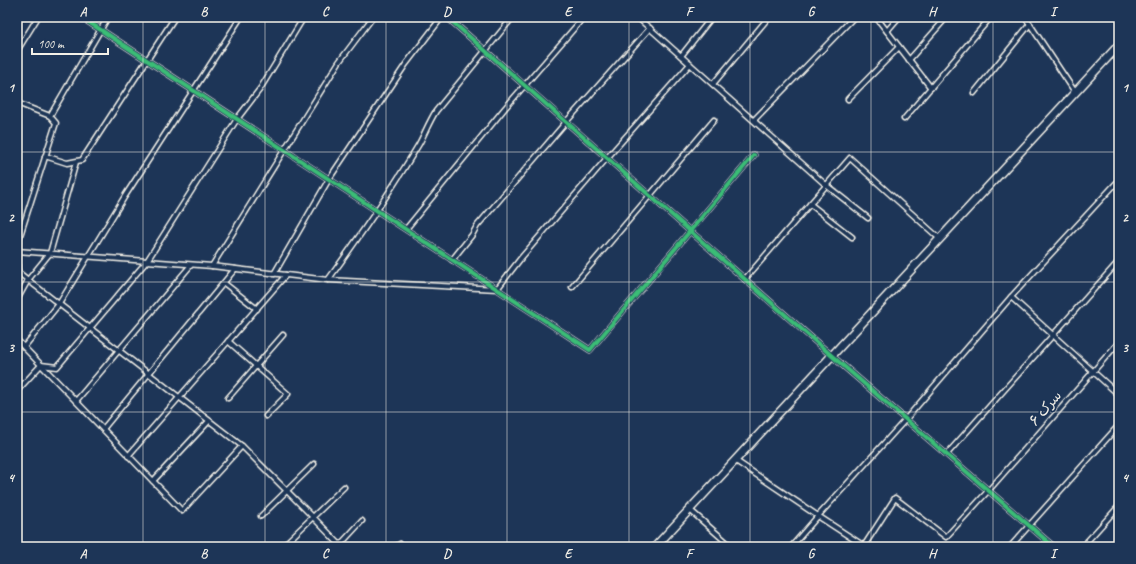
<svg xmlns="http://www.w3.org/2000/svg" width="1136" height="564" font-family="Caveat,'Playpen Sans Arabic',sans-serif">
	<rect width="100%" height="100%" fill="#1d3557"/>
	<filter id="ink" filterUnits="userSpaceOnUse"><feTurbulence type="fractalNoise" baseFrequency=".025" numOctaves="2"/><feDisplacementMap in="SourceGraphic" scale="8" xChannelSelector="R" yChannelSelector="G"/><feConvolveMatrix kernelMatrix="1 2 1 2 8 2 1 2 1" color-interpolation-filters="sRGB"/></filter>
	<g filter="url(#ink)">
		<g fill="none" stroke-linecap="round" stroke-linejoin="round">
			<g stroke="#f4f1e8" stroke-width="7">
				<g id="street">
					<path d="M 81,17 L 590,350 L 754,155"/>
					<path d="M 447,17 L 832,356 L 1054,547"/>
					<path d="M 637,17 L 826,185 L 868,218"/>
					<path d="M 876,17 L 931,88"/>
					<path d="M 1025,17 L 1075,92"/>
					<path d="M 887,31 L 899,17"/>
					<path d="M 17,51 L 38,17"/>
					<path d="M 681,56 L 712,17"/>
					<path d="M 909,60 L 947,17"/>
					<path d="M 713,84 L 769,17"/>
					<path d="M 974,93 L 1030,24"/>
					<path d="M 848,99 L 899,47"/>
					<path d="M 17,103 L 50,116 L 56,123 L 17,245"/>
					<path d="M 50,116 L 108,17"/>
					<path d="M 904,119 L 991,17"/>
					<path d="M 754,120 L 854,17"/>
					<path d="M 45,156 L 67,163 L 82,160 L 175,17"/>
					<path d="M 810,204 L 852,237"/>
					<path d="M 406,229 L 505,108 L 584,17"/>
					<path d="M 17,251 L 212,266 L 328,280 L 497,289 L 521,258 L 607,158 L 690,64"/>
					<path d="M 452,260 L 472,235 L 477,226 L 566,122 L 650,28"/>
					<path d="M 17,263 L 18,272 L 28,280 L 242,446 L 313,517 L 342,547"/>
					<path d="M 212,266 L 339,62 L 373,17"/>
					<path d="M 274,274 L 329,179 L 406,64 L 442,17"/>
					<path d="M 745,279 L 850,158 L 940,239"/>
					<path d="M 328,280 C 360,236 391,191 419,144 C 425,133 429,122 436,111 L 513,17"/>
					<path d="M 224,283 L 257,309"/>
					<path d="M 572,287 L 714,120"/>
					<path d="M 1011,297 L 1119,395"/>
					<path d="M 17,300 L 28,280 L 50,253 L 76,162"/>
					<path d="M 17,340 L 182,511 L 242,446"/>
					<path d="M 228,341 L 288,394 L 266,416"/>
					<path d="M 24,347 L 59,304 L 125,196 L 241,17"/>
					<path d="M 17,391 L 41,365 L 57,367 L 147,261 L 237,119 L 260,89 L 304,17"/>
					<path d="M 228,398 L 283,335"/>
					<path d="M 76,401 L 191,265"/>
					<path d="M 103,429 L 235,269"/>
					<path d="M 947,454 L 1119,261"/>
					<path d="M 128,456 L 286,275"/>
					<path d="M 736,461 L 818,516 L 906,419 L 1011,297 L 1119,180"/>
					<path d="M 153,481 L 209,421"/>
					<path d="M 690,510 L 732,547"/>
					<path d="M 261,516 L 314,464"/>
					<path d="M 288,541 L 344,487"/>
					<path d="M 338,547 L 362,521"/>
					<path d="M 395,547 L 400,544"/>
					<path d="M 791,547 L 818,516 L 864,546 L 895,498 L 946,537 L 989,490 L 1119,342"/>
					<path d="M 1010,547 L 1119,425"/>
					<path d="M 1082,547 L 1119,506"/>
				</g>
			</g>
			<g stroke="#f4f1e8" stroke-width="10">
				<path id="primary" d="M 655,547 L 1119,45"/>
			</g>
			<use href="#street" stroke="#1d3557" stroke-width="4"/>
			<use href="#primary" stroke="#1d3557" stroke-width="7"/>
			<g stroke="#1d3557" stroke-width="6">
				<g id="cycleway">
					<path d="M 81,17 L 590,350 L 754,155"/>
					<path d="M 447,17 L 832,356 L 1054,547"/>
				</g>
			</g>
			<use href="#cycleway" stroke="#3abd76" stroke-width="4"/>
		</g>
	</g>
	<path fill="none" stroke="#f4f1e8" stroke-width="1" stroke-opacity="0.55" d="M 143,17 L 143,547M 265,17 L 265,547M 386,17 L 386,547M 507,17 L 507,547M 629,17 L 629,547M 750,17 L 750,547M 871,17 L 871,547M 993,17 L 993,547M 17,152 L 1119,152M 17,282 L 1119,282M 17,412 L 1119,412"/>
	<g text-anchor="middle" stroke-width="3.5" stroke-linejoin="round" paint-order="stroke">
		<g font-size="14" fill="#f4f1e8" stroke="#1d3557">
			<text transform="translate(1045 408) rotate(-49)" y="5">سرک ۶</text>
		</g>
	</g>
	<rect width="1136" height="564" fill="none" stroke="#1d3557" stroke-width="44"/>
	<path d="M32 48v6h76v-6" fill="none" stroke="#f4f1e8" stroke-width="2"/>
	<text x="38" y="48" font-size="12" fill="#f4f1e8" stroke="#1d3557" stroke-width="3" paint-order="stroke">100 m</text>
	<rect x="22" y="22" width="1092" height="520" fill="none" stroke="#f4f1e8" stroke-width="1.5"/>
	<g font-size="13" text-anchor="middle" font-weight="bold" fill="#f4f1e8">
		<text x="83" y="16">A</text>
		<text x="204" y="16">B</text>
		<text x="325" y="16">C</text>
		<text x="447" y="16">D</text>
		<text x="568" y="16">E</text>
		<text x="689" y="16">F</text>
		<text x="811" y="16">G</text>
		<text x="932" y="16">H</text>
		<text x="1053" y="16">I</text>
		<text x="11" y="92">1</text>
		<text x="1125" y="92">1</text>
		<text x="11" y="222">2</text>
		<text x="1125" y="222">2</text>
		<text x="11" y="352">3</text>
		<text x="1125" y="352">3</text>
		<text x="11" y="482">4</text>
		<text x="1125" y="482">4</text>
		<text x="83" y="558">A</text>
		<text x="204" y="558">B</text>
		<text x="325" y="558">C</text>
		<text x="447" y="558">D</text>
		<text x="568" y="558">E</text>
		<text x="689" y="558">F</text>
		<text x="811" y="558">G</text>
		<text x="932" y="558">H</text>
		<text x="1053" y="558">I</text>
	</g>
</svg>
